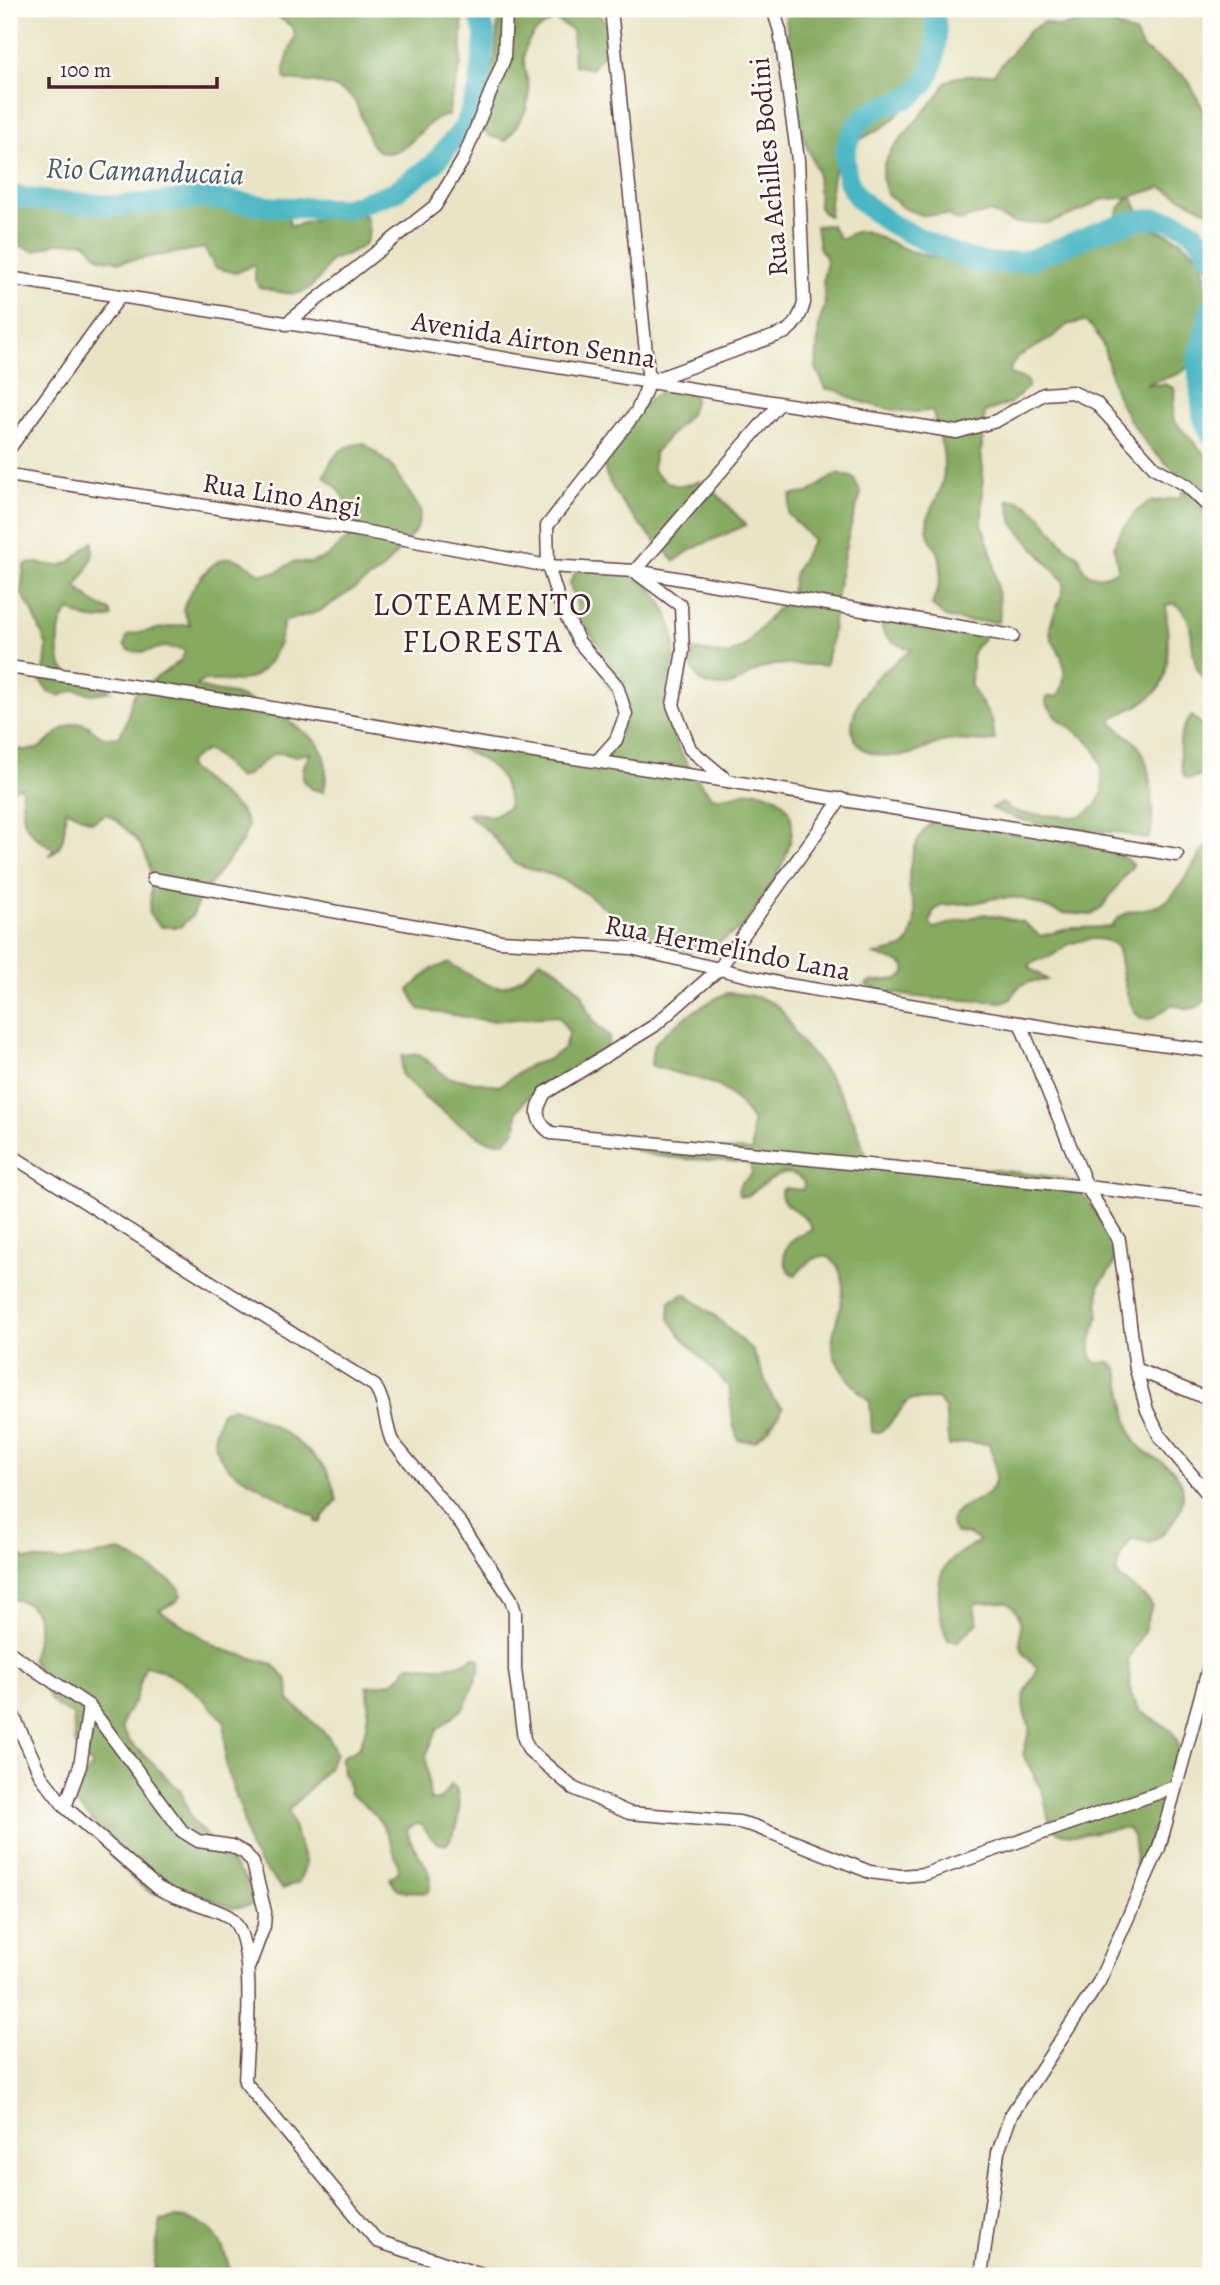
<svg xmlns="http://www.w3.org/2000/svg" width="1220" height="2285" font-family="Alegreya,serif">
	<rect width="100%" height="100%" fill="#fdfcf7"/>
	<filter id="ink" filterUnits="userSpaceOnUse"><feTurbulence type="fractalNoise" baseFrequency=".0143" numOctaves="2"/><feDisplacementMap in="SourceGraphic" scale="14" xChannelSelector="R" yChannelSelector="G"/><feConvolveMatrix kernelMatrix="1 2 1 2 8 2 1 2 1" color-interpolation-filters="sRGB"/></filter>
	<filter id="wash" filterUnits="userSpaceOnUse"><feTurbulence type="fractalNoise" baseFrequency=".00686" numOctaves="4" result="noise"/><feDisplacementMap in="SourceGraphic" scale="28" xChannelSelector="R" yChannelSelector="G"/><feGaussianBlur stdDeviation="1.57" result="paint"/><feColorMatrix in="noise" values="0 0 0 0 0 0 0 0 0 0 0 0 0 0 0 0 0 1.4 0 .05"/><feComposite in="paint" operator="in"/></filter>
	<g filter="url(#wash)">
		<rect width="100%" height="100%" fill="#e9e4c5"/>
		<g fill="#86aa60" stroke="#686446" stroke-width="2">
			<path d="M 276,9 L 463,9 L 461,64 L 450,104 L 449,116 C 423,116 412,155 385,153 C 363,151 365,108 350,96 C 333,82 307,82 287,80 L 284,78 L 284,69 L 295,34 L 292,27 L 277,16 Z"/>
			<path d="M 504,9 L 587,9 C 603,15 609,25 614,41 L 591,69 L 574,65 L 572,30 L 555,20 C 538,27 523,40 524,60 C 524,71 529,82 529,93 C 529,111 516,127 506,141 L 490,136 L 477,124 L 475,106 L 484,90 L 495,58 L 498,22 Z"/>
			<path d="M 785,9 L 933,9 C 933,43 917,101 889,123 C 874,134 852,140 840,157 C 830,173 831,198 829,216 L 823,213 L 819,207 L 817,171 L 805,142 L 797,115 Z"/>
			<path d="M 1101,18 C 1113,22 1122,31 1135,33 L 1142,48 L 1187,78 L 1205,113 L 1211,119 L 1211,213 L 1161,187 L 1131,197 C 1137,206 1144,221 1152,228 C 1157,232 1166,232 1172,236 C 1180,240 1192,249 1198,256 C 1215,277 1205,356 1182,372 C 1172,379 1158,377 1147,385 L 1164,384 L 1174,388 C 1176,400 1171,409 1174,421 L 1211,461 L 1211,498 L 1208,498 L 1211,504 L 1211,676 L 1205,680 C 1183,660 1203,615 1172,603 L 1166,606 C 1167,626 1171,665 1162,683 C 1155,699 1128,711 1113,717 L 1111,721 C 1119,731 1131,737 1139,747 C 1151,763 1156,818 1149,838 C 1136,841 1126,830 1110,832 C 1071,827 1025,827 991,808 L 1003,803 L 1011,810 L 1025,814 L 1074,817 L 1084,815 L 1096,805 L 1103,792 L 1101,766 L 1096,751 L 1089,741 L 1057,718 L 1046,703 L 1047,697 L 1058,696 C 1064,688 1066,670 1062,659 C 1059,649 1049,640 1050,629 C 1051,613 1064,599 1064,582 L 1013,524 L 1008,500 C 1035,498 1049,530 1066,547 C 1070,551 1076,553 1079,557 C 1081,560 1081,565 1083,568 C 1092,580 1108,578 1118,569 L 1114,546 L 1119,534 L 1137,511 L 1149,502 L 1179,498 L 1185,488 C 1178,468 1160,461 1147,444 C 1137,432 1128,417 1120,403 C 1107,378 1110,337 1084,321 L 1067,325 L 1052,338 L 1016,358 L 1011,367 L 1010,374 L 1027,380 L 1028,387 L 1010,403 L 985,412 L 981,453 L 983,470 L 982,524 L 993,558 L 1000,610 L 999,622 L 962,621 L 945,617 L 932,605 C 938,588 945,570 938,552 C 932,540 927,539 927,523 C 927,513 935,503 939,493 C 950,463 941,440 932,410 C 912,416 876,407 856,400 C 842,396 842,389 826,389 L 816,368 L 819,324 L 825,304 L 823,280 L 827,260 L 819,247 L 816,226 L 831,225 L 840,239 L 855,232 L 865,231 L 910,251 L 952,262 L 976,266 L 1012,266 L 1071,254 L 1099,241 L 1112,227 L 1120,207 L 1129,197 L 1100,200 L 1081,211 L 1050,223 L 1013,223 L 990,212 L 959,221 L 947,215 L 921,215 L 903,208 L 887,194 L 882,177 L 884,165 L 891,150 L 937,97 L 946,82 L 956,77 L 994,74 L 1029,31 L 1044,22 L 1059,27 Z"/>
			<path d="M 9,189 L 73,202 L 116,203 L 164,192 L 183,193 L 225,201 L 259,204 L 288,217 L 290,225 L 292,226 C 311,222 349,207 366,216 C 376,249 356,250 330,261 C 309,299 298,298 259,287 L 255,280 L 255,267 L 253,265 L 236,273 L 216,268 L 204,248 L 120,262 L 100,258 L 85,242 L 57,243 L 35,251 L 9,242 Z"/>
			<path d="M 681,385 L 695,398 L 690,414 L 654,453 L 653,471 C 670,487 677,489 700,481 L 715,492 L 746,525 L 692,549 L 675,561 C 656,543 596,483 605,457 C 609,445 623,432 630,421 C 645,401 656,390 681,385 Z"/>
			<path d="M 364,443 L 391,465 L 421,511 L 417,529 L 381,571 L 320,611 L 283,622 C 283,633 279,644 274,654 C 255,688 238,680 203,681 L 197,685 C 208,692 221,691 233,694 C 252,699 307,730 318,744 C 328,758 327,776 324,792 L 312,789 L 303,780 L 303,768 L 310,753 L 294,756 L 281,753 L 273,754 L 247,775 L 240,778 C 225,770 225,758 206,750 L 190,761 L 188,767 L 241,811 L 248,826 L 242,842 L 199,899 L 193,915 L 180,927 L 161,927 L 149,914 C 153,881 154,855 128,831 C 121,824 115,818 106,814 L 92,822 L 66,809 C 64,825 67,847 50,855 L 53,850 L 51,847 C 23,832 21,819 22,788 L 18,787 L 9,793 L 9,741 L 13,750 C 20,749 29,751 36,749 C 48,746 60,724 79,723 C 93,722 94,742 119,737 C 130,720 127,709 135,693 L 180,661 L 185,653 L 182,649 L 164,647 L 143,652 L 130,651 L 124,645 L 128,635 C 140,633 183,623 190,625 L 183,609 C 189,592 210,557 231,558 C 241,559 252,568 260,574 L 277,572 L 293,562 L 310,563 L 327,557 L 353,533 L 359,517 L 337,488 L 324,476 C 334,454 339,446 364,443 Z"/>
			<path d="M 838,473 L 854,478 L 861,494 C 845,538 837,586 832,633 C 831,644 827,654 826,665 C 808,666 787,662 769,666 C 738,673 743,694 702,683 L 692,668 L 693,650 L 728,655 L 745,646 L 791,593 L 795,572 L 813,540 L 788,514 L 791,495 L 808,493 Z"/>
			<path d="M 93,542 C 95,560 85,573 76,587 L 96,604 L 110,611 L 112,617 C 98,622 82,619 71,610 C 63,615 60,624 59,634 C 55,691 78,665 111,691 L 92,694 L 75,690 L 59,696 L 48,692 L 40,680 L 45,666 L 47,646 L 32,610 L 21,593 L 24,565 C 35,559 49,568 62,565 C 76,562 81,549 93,542 Z"/>
			<path d="M 578,568 C 593,570 618,570 631,575 C 664,588 680,635 673,667 C 670,681 662,685 665,702 C 671,742 686,767 712,797 C 728,799 744,789 760,791 C 771,793 782,799 787,808 C 808,842 759,901 741,930 C 727,933 718,948 703,950 C 643,957 607,898 557,877 C 545,871 528,871 516,864 C 508,859 502,846 495,839 C 487,830 477,822 467,814 L 471,812 L 491,816 L 508,808 C 510,800 508,795 505,787 C 497,762 473,755 450,744 C 463,740 475,736 488,738 C 508,740 527,756 544,760 C 562,765 581,764 597,774 L 623,728 L 616,697 L 606,682 L 600,665 L 601,647 L 578,617 L 576,600 L 569,584 Z"/>
			<path d="M 881,620 L 893,620 L 983,634 L 984,638 L 976,646 L 972,655 L 971,686 L 992,720 L 995,740 C 977,746 960,736 942,742 C 930,745 920,753 907,755 C 843,763 839,722 874,680 C 884,669 900,659 912,650 C 898,645 880,639 881,620 Z"/>
			<path d="M 1192,716 L 1211,733 L 1211,772 L 1189,779 L 1184,777 C 1179,756 1175,732 1192,716 Z"/>
			<path d="M 940,817 L 962,817 L 1016,835 L 1040,835 L 1100,848 L 1121,855 L 1133,865 L 1102,907 L 1092,915 L 1061,913 L 1021,898 L 995,898 L 974,903 L 941,905 L 933,912 L 930,924 L 934,928 L 984,914 L 1023,922 L 1040,936 L 1072,928 L 1111,927 C 1124,903 1152,915 1169,899 C 1180,889 1195,862 1204,848 L 1211,844 L 1211,997 C 1195,1010 1192,1012 1173,1004 C 1166,1008 1157,1017 1149,1019 C 1128,1025 1121,964 1118,949 C 1109,935 1085,938 1070,944 C 1063,946 1058,953 1051,956 C 1043,960 1036,959 1030,965 L 1030,968 L 1047,980 C 1028,983 1020,979 1011,999 L 1005,1002 C 964,999 903,1001 866,985 L 868,982 L 898,979 L 905,974 L 905,967 L 901,963 L 874,955 C 883,951 897,952 905,946 C 910,942 911,938 912,932 C 920,907 910,906 909,884 C 908,859 918,828 940,817 Z"/>
			<path d="M 540,960 L 556,968 L 582,993 L 587,1010 L 597,1025 L 610,1037 L 605,1053 L 528,1097 L 517,1112 L 516,1129 L 504,1142 L 487,1141 L 456,1122 L 426,1099 L 401,1074 L 402,1056 L 419,1054 L 447,1077 L 499,1086 L 530,1065 L 547,1060 L 564,1048 L 569,1032 L 558,1016 L 489,1021 L 419,1009 L 409,990 L 432,969 L 449,963 C 492,987 500,1003 540,960 Z"/>
			<path d="M 727,993 C 744,994 764,996 778,1007 C 788,1016 791,1028 798,1038 C 804,1047 813,1055 819,1063 C 842,1092 858,1124 866,1159 L 937,1163 L 1055,1177 L 1074,1183 L 1099,1215 L 1111,1235 L 1115,1257 L 1113,1266 L 1099,1285 L 1098,1317 L 1091,1341 L 1091,1357 L 1097,1364 L 1109,1362 L 1117,1368 C 1124,1387 1125,1422 1133,1437 C 1143,1457 1163,1459 1174,1471 C 1196,1497 1174,1527 1151,1543 L 1132,1539 C 1097,1585 1130,1576 1152,1605 L 1144,1631 L 1128,1659 L 1131,1694 L 1140,1711 L 1172,1731 L 1177,1740 L 1179,1751 L 1176,1767 L 1155,1826 L 1137,1869 L 1133,1836 L 1128,1829 C 1109,1827 1092,1834 1074,1835 C 1043,1835 1050,1814 1043,1794 C 1038,1780 1029,1767 1023,1755 L 1030,1727 C 1016,1698 1025,1695 1038,1668 C 1033,1664 1026,1658 1023,1652 C 1014,1636 1031,1617 1006,1602 L 976,1603 L 974,1608 L 978,1623 L 957,1642 L 948,1640 C 940,1625 934,1583 944,1569 C 952,1556 966,1549 979,1541 L 969,1534 L 955,1533 C 938,1506 981,1506 992,1488 C 1000,1475 993,1458 989,1444 L 967,1442 L 949,1446 L 945,1408 L 937,1399 L 909,1400 L 886,1428 L 877,1433 L 872,1432 L 870,1402 C 856,1388 840,1374 834,1354 C 828,1332 843,1311 843,1289 C 843,1275 836,1250 816,1258 C 809,1261 801,1269 795,1275 L 790,1273 C 775,1249 792,1237 812,1229 C 812,1228 807,1220 806,1219 C 797,1209 779,1206 781,1190 L 785,1188 L 803,1190 L 804,1183 C 788,1160 763,1185 747,1196 L 741,1196 L 738,1192 L 740,1184 L 752,1174 L 750,1164 C 715,1157 651,1164 622,1144 L 752,1151 L 752,1120 C 720,1072 698,1083 651,1065 C 652,1059 651,1050 655,1044 C 667,1027 707,1002 727,993 Z"/>
			<path d="M 685,1294 L 714,1315 L 753,1351 L 773,1399 L 783,1408 L 769,1429 L 755,1441 L 738,1440 L 733,1423 L 729,1387 L 680,1335 L 669,1318 L 670,1301 Z"/>
			<path d="M 232,1408 C 262,1415 312,1447 328,1474 C 332,1481 334,1492 337,1500 L 324,1515 L 320,1523 L 316,1522 L 316,1518 L 235,1473 C 213,1456 209,1437 222,1412 Z"/>
			<path d="M 9,1547 L 25,1559 L 60,1561 L 121,1551 L 174,1583 L 180,1589 L 181,1596 L 176,1602 L 159,1610 L 221,1649 L 273,1664 L 288,1681 L 289,1700 L 328,1736 L 336,1753 L 326,1771 L 288,1811 L 306,1864 L 299,1882 L 283,1889 L 259,1863 L 249,1847 L 241,1810 L 229,1777 L 225,1759 L 225,1722 C 204,1698 179,1672 145,1666 L 135,1701 L 124,1717 L 122,1729 L 129,1741 L 181,1791 L 191,1819 L 254,1888 L 253,1905 L 232,1908 L 184,1888 L 169,1895 L 152,1894 L 137,1883 L 111,1856 L 105,1839 L 95,1824 L 71,1798 L 80,1782 L 93,1766 C 72,1746 75,1743 73,1715 C 68,1712 62,1710 57,1706 C 43,1696 43,1672 31,1659 C 36,1642 47,1613 25,1603 C 18,1600 16,1599 9,1600 Z"/>
			<path d="M 474,1657 L 480,1659 L 479,1672 L 464,1708 L 437,1730 L 426,1755 L 430,1800 L 439,1800 L 451,1785 L 456,1788 C 461,1810 462,1824 447,1844 C 434,1846 429,1834 421,1824 L 415,1824 L 407,1830 C 411,1853 436,1866 429,1892 C 412,1893 396,1895 390,1878 L 398,1872 L 399,1868 C 387,1830 384,1817 350,1794 C 348,1781 339,1769 341,1757 C 346,1755 354,1752 357,1749 C 366,1741 372,1697 366,1687 C 382,1684 399,1685 405,1668 L 411,1665 C 435,1667 454,1671 474,1657 Z"/>
			<path d="M 175,2218 C 214,2220 224,2241 231,2276 L 154,2276 L 155,2254 L 161,2221 Z"/>
		</g>
		<g fill="none" stroke-linecap="round" stroke-linejoin="round">
			<g stroke="#48b6c3" stroke-width="21">
				<path d="M 932,9 C 940,29 937,68 923,85 C 909,102 895,101 877,109 C 844,125 836,166 856,195 C 862,204 875,212 884,219 C 899,230 958,257 976,261 C 989,264 1010,263 1024,261 C 1032,260 1041,255 1049,252 C 1101,233 1179,185 1211,258"/>
				<path d="M 9,195 L 37,200 L 119,206 L 205,198 L 274,207 L 345,209 L 394,192 L 433,165 L 465,126 L 479,89 L 485,35 L 477,9"/>
				<path d="M 1211,308 L 1197,361 L 1203,417 L 1211,434"/>
			</g>
		</g>
	</g>
	<g filter="url(#ink)">
		<g fill="none" stroke-linecap="round" stroke-linejoin="round">
			<g stroke="#623d42" stroke-width="15">
				<g id="street">
					<path d="M 9,278 L 957,432 L 996,421 L 1044,394 L 1072,392 L 1096,403 L 1155,468 L 1186,485 L 1211,509"/>
					<path d="M 286,324 L 435,206 L 463,160 L 504,59 L 506,9"/>
					<path d="M 651,381 L 786,332 C 796,324 801,316 804,303 L 798,160 L 780,31 L 773,9"/>
					<path d="M 9,449 L 120,296"/>
					<path d="M 9,475 L 357,530 L 548,566 L 635,571 L 1013,636"/>
					<path d="M 635,571 L 779,404"/>
					<path d="M 638,574 L 681,606 L 683,651 L 673,705 L 690,749 L 728,781 L 1177,855"/>
					<path d="M 9,667 L 248,704 L 493,746 L 728,781"/>
					<path d="M 598,760 L 616,740 L 626,714 L 617,686 L 579,642 L 559,601 L 548,566 L 547,526 L 637,411 L 649,382 L 611,9"/>
					<path d="M 841,799 L 719,969 L 654,1026 L 545,1093 C 535,1110 534,1120 551,1133 L 1087,1187 L 1211,1202"/>
					<path d="M 153,879 L 501,941 L 631,948 L 782,984 L 1080,1033 L 1211,1051"/>
					<path d="M 1020,1023 L 1087,1187 L 1119,1240 L 1136,1369 L 1211,1400"/>
					<path d="M 9,1154 L 375,1386 C 386,1403 384,1422 392,1441 L 462,1525 L 511,1599 L 515,1612 L 515,1670 L 524,1739 L 529,1750 L 573,1788 L 629,1813 L 739,1822 L 754,1826 L 870,1872 L 901,1876 L 925,1874 L 1175,1787"/>
					<path d="M 1136,1369 L 1147,1410 L 1159,1435 L 1211,1498"/>
					<path d="M 9,1652 L 89,1706 L 182,1831 L 198,1841 L 232,1846 L 245,1853 L 253,1863 L 265,1912 L 264,1926 L 249,1966"/>
					<path d="M 9,1706 L 41,1776 L 65,1807 L 158,1888 C 180,1901 206,1904 228,1916 C 259,1933 246,2048 245,2082 L 377,2241 L 485,2276"/>
					<path d="M 65,1807 L 80,1766 L 89,1706"/>
					<path d="M 981,2276 L 998,2152 L 1011,2115 L 1099,1982 L 1159,1848 L 1211,1659"/>
				</g>
			</g>
			<use href="#street" stroke="#fff" stroke-width="12"/>
		</g>
	</g>
	<g text-anchor="middle" stroke-width="5" stroke-linejoin="round" paint-order="stroke">
		<g font-size="28" fill="#4a1f2b" stroke="#fdfcf7">
			<text transform="translate(768 167) rotate(-95)" y="10">Rua Achilles Bodini</text>
			<text transform="translate(534 339) rotate(9)" y="10">Avenida Airton Senna</text>
			<text transform="translate(282 494) rotate(9)" y="10">Rua Lino Angi</text>
			<text transform="translate(728 947) rotate(11)" y="10">Rua Hermelindo Lana</text>
		</g>
		<g font-size="30" font-style="italic" fill="#495b68" stroke="#fdfcf7">
			<text transform="translate(145 171) rotate(2)" y="10">Rio Camanducaia</text>
		</g>
		<g font-size="32" letter-spacing="2" fill="#4a1f2b" stroke="#fdfcf7">
			<text x="483" y="615">LOTEAMENTO<tspan x="483" dy="37">FLORESTA</tspan></text>
		</g>
	</g>
	<rect width="1220" height="2285" fill="none" stroke="#fdfcf7" stroke-width="35"/>
	<path d="M49 77v10h168v-10" fill="none" stroke="#4a1f2b" stroke-width="3.5"/>
	<text x="60" y="77" font-size="21" fill="#4a1f2b" stroke="#fdfcf7" stroke-width="5" paint-order="stroke">100 m</text>
</svg>
